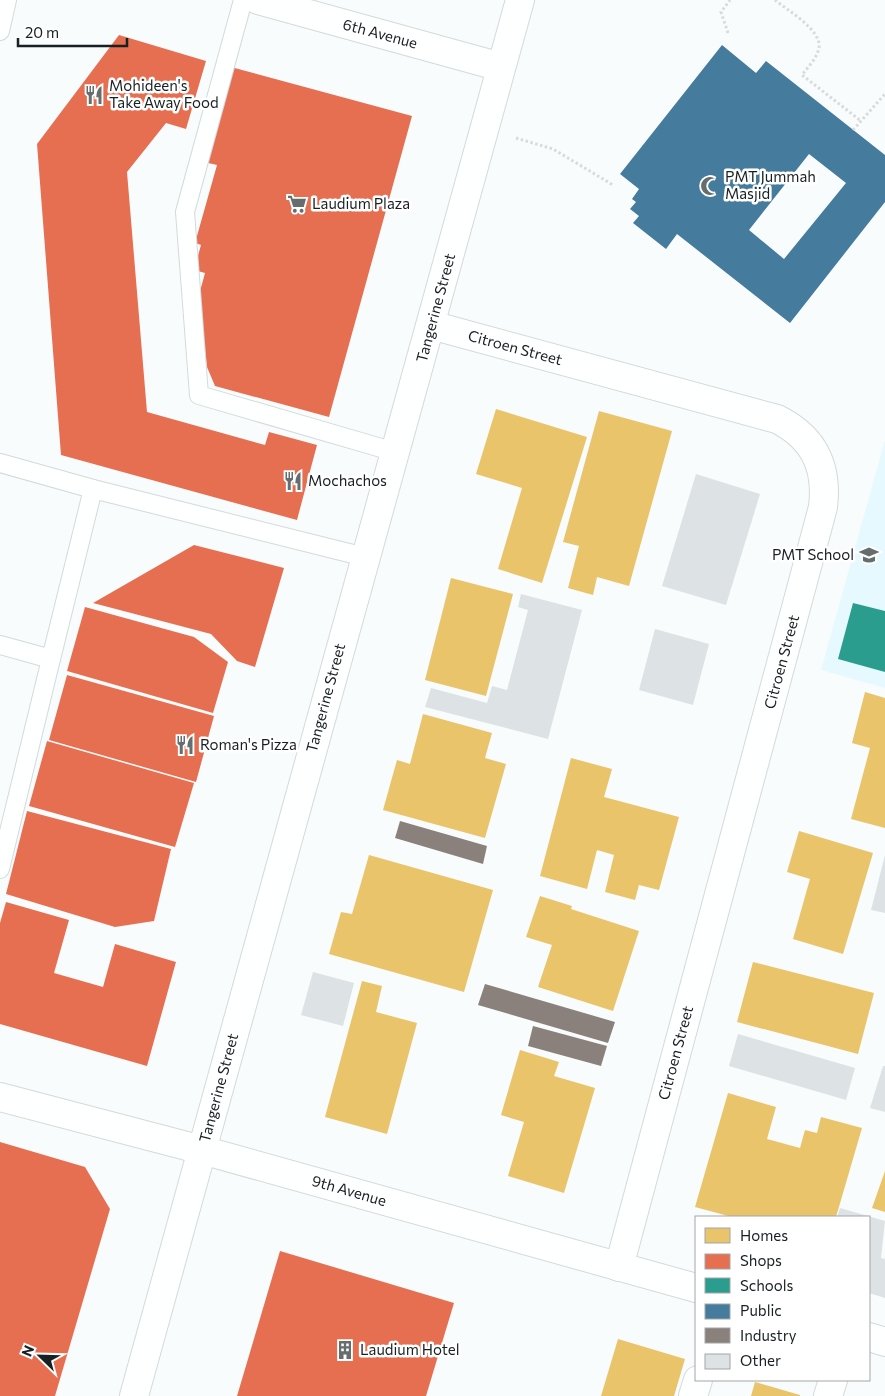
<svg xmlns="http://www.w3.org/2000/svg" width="885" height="1396" font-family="Commissioner,sans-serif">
	<rect width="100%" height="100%" fill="#f9fcfd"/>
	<path fill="#e5f9fe" d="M 885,440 L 885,688 L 821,670 Z"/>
	<g fill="#e9c46a">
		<path d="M 496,409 L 587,437 L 542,583 L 498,569 L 522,488 L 476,474 Z"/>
		<path d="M 599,411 L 672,431 L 629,586 L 597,577 L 593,595 L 568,588 L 579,546 L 563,542 Z"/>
		<path d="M 451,578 L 513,594 L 486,696 L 425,680 Z"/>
		<path d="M 865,692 L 885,698 L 885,828 L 851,819 L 870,748 L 852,743 Z"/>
		<path d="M 423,714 L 492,733 L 485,758 L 506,764 L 485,838 L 383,810 L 397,760 L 410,764 Z"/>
		<path d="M 571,758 L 612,769 L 604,797 L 679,817 L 659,890 L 639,885 L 635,900 L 605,892 L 614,855 L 597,850 L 587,889 L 540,876 Z"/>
		<path d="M 799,831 L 873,853 L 843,954 L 793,939 L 810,879 L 787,872 Z"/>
		<path d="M 369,855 L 493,890 L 464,992 L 329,954 L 341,912 L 352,914 Z"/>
		<path d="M 540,896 L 572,906 L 571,909 L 639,931 L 613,1011 L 538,987 L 552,945 L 526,937 Z"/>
		<path d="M 753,962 L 874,993 L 858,1054 L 737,1022 Z"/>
		<path d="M 362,981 L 382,986 L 376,1012 L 417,1023 L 387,1134 L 325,1117 Z"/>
		<path d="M 520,1050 L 559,1062 L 554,1076 L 595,1088 L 564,1193 L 508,1176 L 524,1122 L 501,1115 Z"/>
		<path d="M 728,1093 L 776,1107 L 767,1139 L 800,1148 L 805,1130 L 817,1133 L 821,1117 L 862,1128 L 836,1217 L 732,1217 L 695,1207 Z"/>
		<path d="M 885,1171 L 885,1212 L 872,1208 Z"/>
		<path d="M 618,1339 L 685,1359 L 674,1396 L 601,1396 Z"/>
		<path d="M 755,1382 L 800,1395 L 800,1396 L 751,1396 Z"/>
	</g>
	<g fill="#e76f51">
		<path d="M 119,35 L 206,61 L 186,129 L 166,123 L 127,172 L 147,412 L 265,445 L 269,432 L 317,445 L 297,520 L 61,455 L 37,144 Z"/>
		<path d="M 231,67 L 412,116 L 329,417 L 215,386 L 207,367 L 199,295 L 205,273 L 194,270 L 201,245 L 195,243 L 217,165 L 204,162 Z"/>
		<path d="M 194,545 L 284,568 L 255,667 L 237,661 L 211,634 L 93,603 Z"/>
		<path d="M 85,607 L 194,637 L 228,662 L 213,713 L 67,671 Z"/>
		<path d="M 67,675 L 214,716 L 196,782 L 49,740 Z"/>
		<path d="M 47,741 L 194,783 L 175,847 L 29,806 Z"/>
		<path d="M 27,811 L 171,849 L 154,921 L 115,927 L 6,894 Z"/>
		<path d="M 6,902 L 69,920 L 54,973 L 103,987 L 115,944 L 176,962 L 147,1066 L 0,1024 L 0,923 Z"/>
		<path d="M 0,1142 L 85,1167 L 110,1209 L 55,1396 L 0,1396 Z"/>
		<path d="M 280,1251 L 454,1303 L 426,1396 L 237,1396 Z"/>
	</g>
	<path fill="#2a9d8f" d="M 853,603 L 885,611 L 885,672 L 838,659 Z"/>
	<path fill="#457b9d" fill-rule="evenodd" d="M 722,45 L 756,73 L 766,61 L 885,155 L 885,202 L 790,323 L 677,234 L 666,249 L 633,223 L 639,216 L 630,209 L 636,202 L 632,199 L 639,189 L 620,174 ZM 809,154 L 846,183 L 784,259 L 749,230 Z"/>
	<g fill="#8a817c">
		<path d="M 400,821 L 487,846 L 483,864 L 395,838 Z"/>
		<path d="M 485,984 L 615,1022 L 608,1043 L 478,1005 Z"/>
		<path d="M 533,1026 L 607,1046 L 601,1066 L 528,1046 Z"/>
	</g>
	<g fill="#dde2e5">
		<path d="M 696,474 L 760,494 L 726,605 L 662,586 Z"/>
		<path d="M 521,594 L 582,610 L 548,739 L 425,707 L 431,688 L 487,703 L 492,686 L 507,690 L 528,610 L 518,607 Z"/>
		<path d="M 655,629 L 709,644 L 693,705 L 639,690 Z"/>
		<path d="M 885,855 L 885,913 L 871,910 Z"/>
		<path d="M 313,972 L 354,983 L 343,1026 L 301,1015 Z"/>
		<path d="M 738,1034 L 855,1068 L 846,1100 L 729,1066 Z"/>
		<path d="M 883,1066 L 885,1066 L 885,1112 L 870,1108 Z"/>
		<path d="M 840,1208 L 885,1221 L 881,1258 L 885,1259 L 885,1298 L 869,1293 L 869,1217 L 837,1217 Z"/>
	</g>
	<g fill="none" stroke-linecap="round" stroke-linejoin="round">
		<g stroke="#d3dadb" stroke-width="20">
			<g id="service">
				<path d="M 243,0 L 185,212 L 199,395 L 395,452"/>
				<path d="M 0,31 L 7,0"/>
				<path d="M 0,463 L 93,489 L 365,557"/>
				<path d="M 0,645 L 51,659 L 93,489"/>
				<path d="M 0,869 L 51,659"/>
			</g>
		</g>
		<g stroke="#d3dadb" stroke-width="30">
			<g id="minor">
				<path d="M 258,0 L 501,67"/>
				<path d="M 431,325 L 777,419 C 813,437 828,466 823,507 L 619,1267"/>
				<path d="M 0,1097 L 202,1150 L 696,1288"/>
				<path d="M 869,1337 L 885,1342"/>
				<path d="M 134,1396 L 520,0"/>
				<path d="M 693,1396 L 698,1380"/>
				<path d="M 828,1396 L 833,1380"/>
			</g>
		</g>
		<g stroke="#d9dada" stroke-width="3" stroke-dasharray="2.5 2.5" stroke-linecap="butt">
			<path d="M 775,0 C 787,10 822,30 819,48 C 817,58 808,67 802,75 L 861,121"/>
			<path d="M 728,33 L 721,12 L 730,0"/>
			<path d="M 853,130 L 885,94"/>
			<path d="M 516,138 L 553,149 L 613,185"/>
		</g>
		<use href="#service" stroke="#feffff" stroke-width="18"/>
		<use href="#minor" stroke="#feffff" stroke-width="28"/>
	</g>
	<defs>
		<g id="restaurant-bare" transform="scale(1.5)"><path d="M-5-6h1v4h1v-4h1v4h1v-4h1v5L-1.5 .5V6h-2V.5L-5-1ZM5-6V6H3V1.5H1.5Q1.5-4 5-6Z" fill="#666d6f" stroke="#fff" stroke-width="2.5" paint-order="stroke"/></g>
		<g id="mosque-bare" transform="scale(1.5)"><path d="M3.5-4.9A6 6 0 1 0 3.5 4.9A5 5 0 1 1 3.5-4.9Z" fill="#666d6f" stroke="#fff" stroke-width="2.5" paint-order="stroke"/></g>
		<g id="supermarket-bare" transform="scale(1.5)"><path d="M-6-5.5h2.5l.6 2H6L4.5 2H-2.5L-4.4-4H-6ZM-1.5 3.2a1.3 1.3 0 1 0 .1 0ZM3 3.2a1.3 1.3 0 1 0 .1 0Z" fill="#666d6f" stroke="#fff" stroke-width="2.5" paint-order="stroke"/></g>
		<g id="school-bare" transform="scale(1.5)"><path d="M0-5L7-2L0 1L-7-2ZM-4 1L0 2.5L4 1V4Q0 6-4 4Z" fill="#666d6f" stroke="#fff" stroke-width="2.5" paint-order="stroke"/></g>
		<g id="building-bare" transform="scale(1.5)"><path d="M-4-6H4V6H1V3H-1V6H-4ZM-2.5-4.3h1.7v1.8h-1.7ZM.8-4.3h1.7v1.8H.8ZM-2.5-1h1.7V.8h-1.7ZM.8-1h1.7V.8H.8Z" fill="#666d6f" stroke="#fff" stroke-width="2.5" paint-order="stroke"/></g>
	</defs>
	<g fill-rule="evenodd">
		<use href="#restaurant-bare" x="94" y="95"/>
		<use href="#mosque-bare" x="710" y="186"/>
		<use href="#supermarket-bare" x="297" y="204"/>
		<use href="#restaurant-bare" x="293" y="481"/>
		<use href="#school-bare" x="869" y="555"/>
		<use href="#restaurant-bare" x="185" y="745"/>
		<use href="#building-bare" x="345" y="1350"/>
	</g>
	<g text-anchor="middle" stroke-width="5" stroke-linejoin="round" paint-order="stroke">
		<g font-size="15" fill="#172022" stroke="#fff">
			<text transform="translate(380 34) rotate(15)" y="5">6th Avenue</text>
			<text transform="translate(436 308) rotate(-75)" y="5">Tangerine Street</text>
			<text transform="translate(515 348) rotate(15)" y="5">Citroen Street</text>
			<text transform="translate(782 662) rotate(-75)" y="5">Citroen Street</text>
			<text transform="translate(326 698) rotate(-75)" y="5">Tangerine Street</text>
			<text transform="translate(676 1053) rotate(-75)" y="5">Citroen Street</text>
			<text transform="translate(219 1088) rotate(-75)" y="5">Tangerine Street</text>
			<text transform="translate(349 1191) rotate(16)" y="5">9th Avenue</text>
		</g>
		<g font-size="15" fill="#172022" stroke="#fff" text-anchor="start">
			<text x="109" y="91">Mohideen's<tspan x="109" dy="17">Take Away Food</tspan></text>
			<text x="725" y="182">PMT Jummah<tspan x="725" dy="17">Masjid</tspan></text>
			<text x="312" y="209">Laudium Plaza</text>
			<text x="308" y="486">Mochachos</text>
			<text x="854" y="560" text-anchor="end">PMT School</text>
			<text x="200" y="750">Roman's Pizza</text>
			<text x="360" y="1355">Laudium Hotel</text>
		</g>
	</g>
	<rect x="695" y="1216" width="175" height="165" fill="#ffffff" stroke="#a2a6a7"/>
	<rect x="705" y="1228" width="25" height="15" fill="#e9c46a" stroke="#a2a6a7"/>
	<text x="740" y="1241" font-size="15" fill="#172022">Homes</text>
	<rect x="705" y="1254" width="25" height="15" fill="#e76f51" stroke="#a2a6a7"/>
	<text x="740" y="1266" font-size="15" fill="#172022">Shops</text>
	<rect x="705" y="1278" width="25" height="15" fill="#2a9d8f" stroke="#a2a6a7"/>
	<text x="740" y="1291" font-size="15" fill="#172022">Schools</text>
	<rect x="705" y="1304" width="25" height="15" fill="#457b9d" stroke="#a2a6a7"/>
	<text x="740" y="1316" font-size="15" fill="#172022">Public</text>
	<rect x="705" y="1328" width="25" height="15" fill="#8a817c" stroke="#a2a6a7"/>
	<text x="740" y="1341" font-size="15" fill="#172022">Industry</text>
	<rect x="705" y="1354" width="25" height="15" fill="#dde2e5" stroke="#a2a6a7"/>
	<text x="740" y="1366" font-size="15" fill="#172022">Other</text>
	<g transform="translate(40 1356) rotate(293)" stroke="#ffffff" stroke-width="4" paint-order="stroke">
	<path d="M0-4L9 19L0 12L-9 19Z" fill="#172022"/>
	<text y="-8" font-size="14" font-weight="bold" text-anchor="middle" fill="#172022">N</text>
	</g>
	<path d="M18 38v8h109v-8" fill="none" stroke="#172022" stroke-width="2.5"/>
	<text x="25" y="38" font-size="15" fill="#172022" stroke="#ffffff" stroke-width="4" paint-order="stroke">20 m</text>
</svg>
